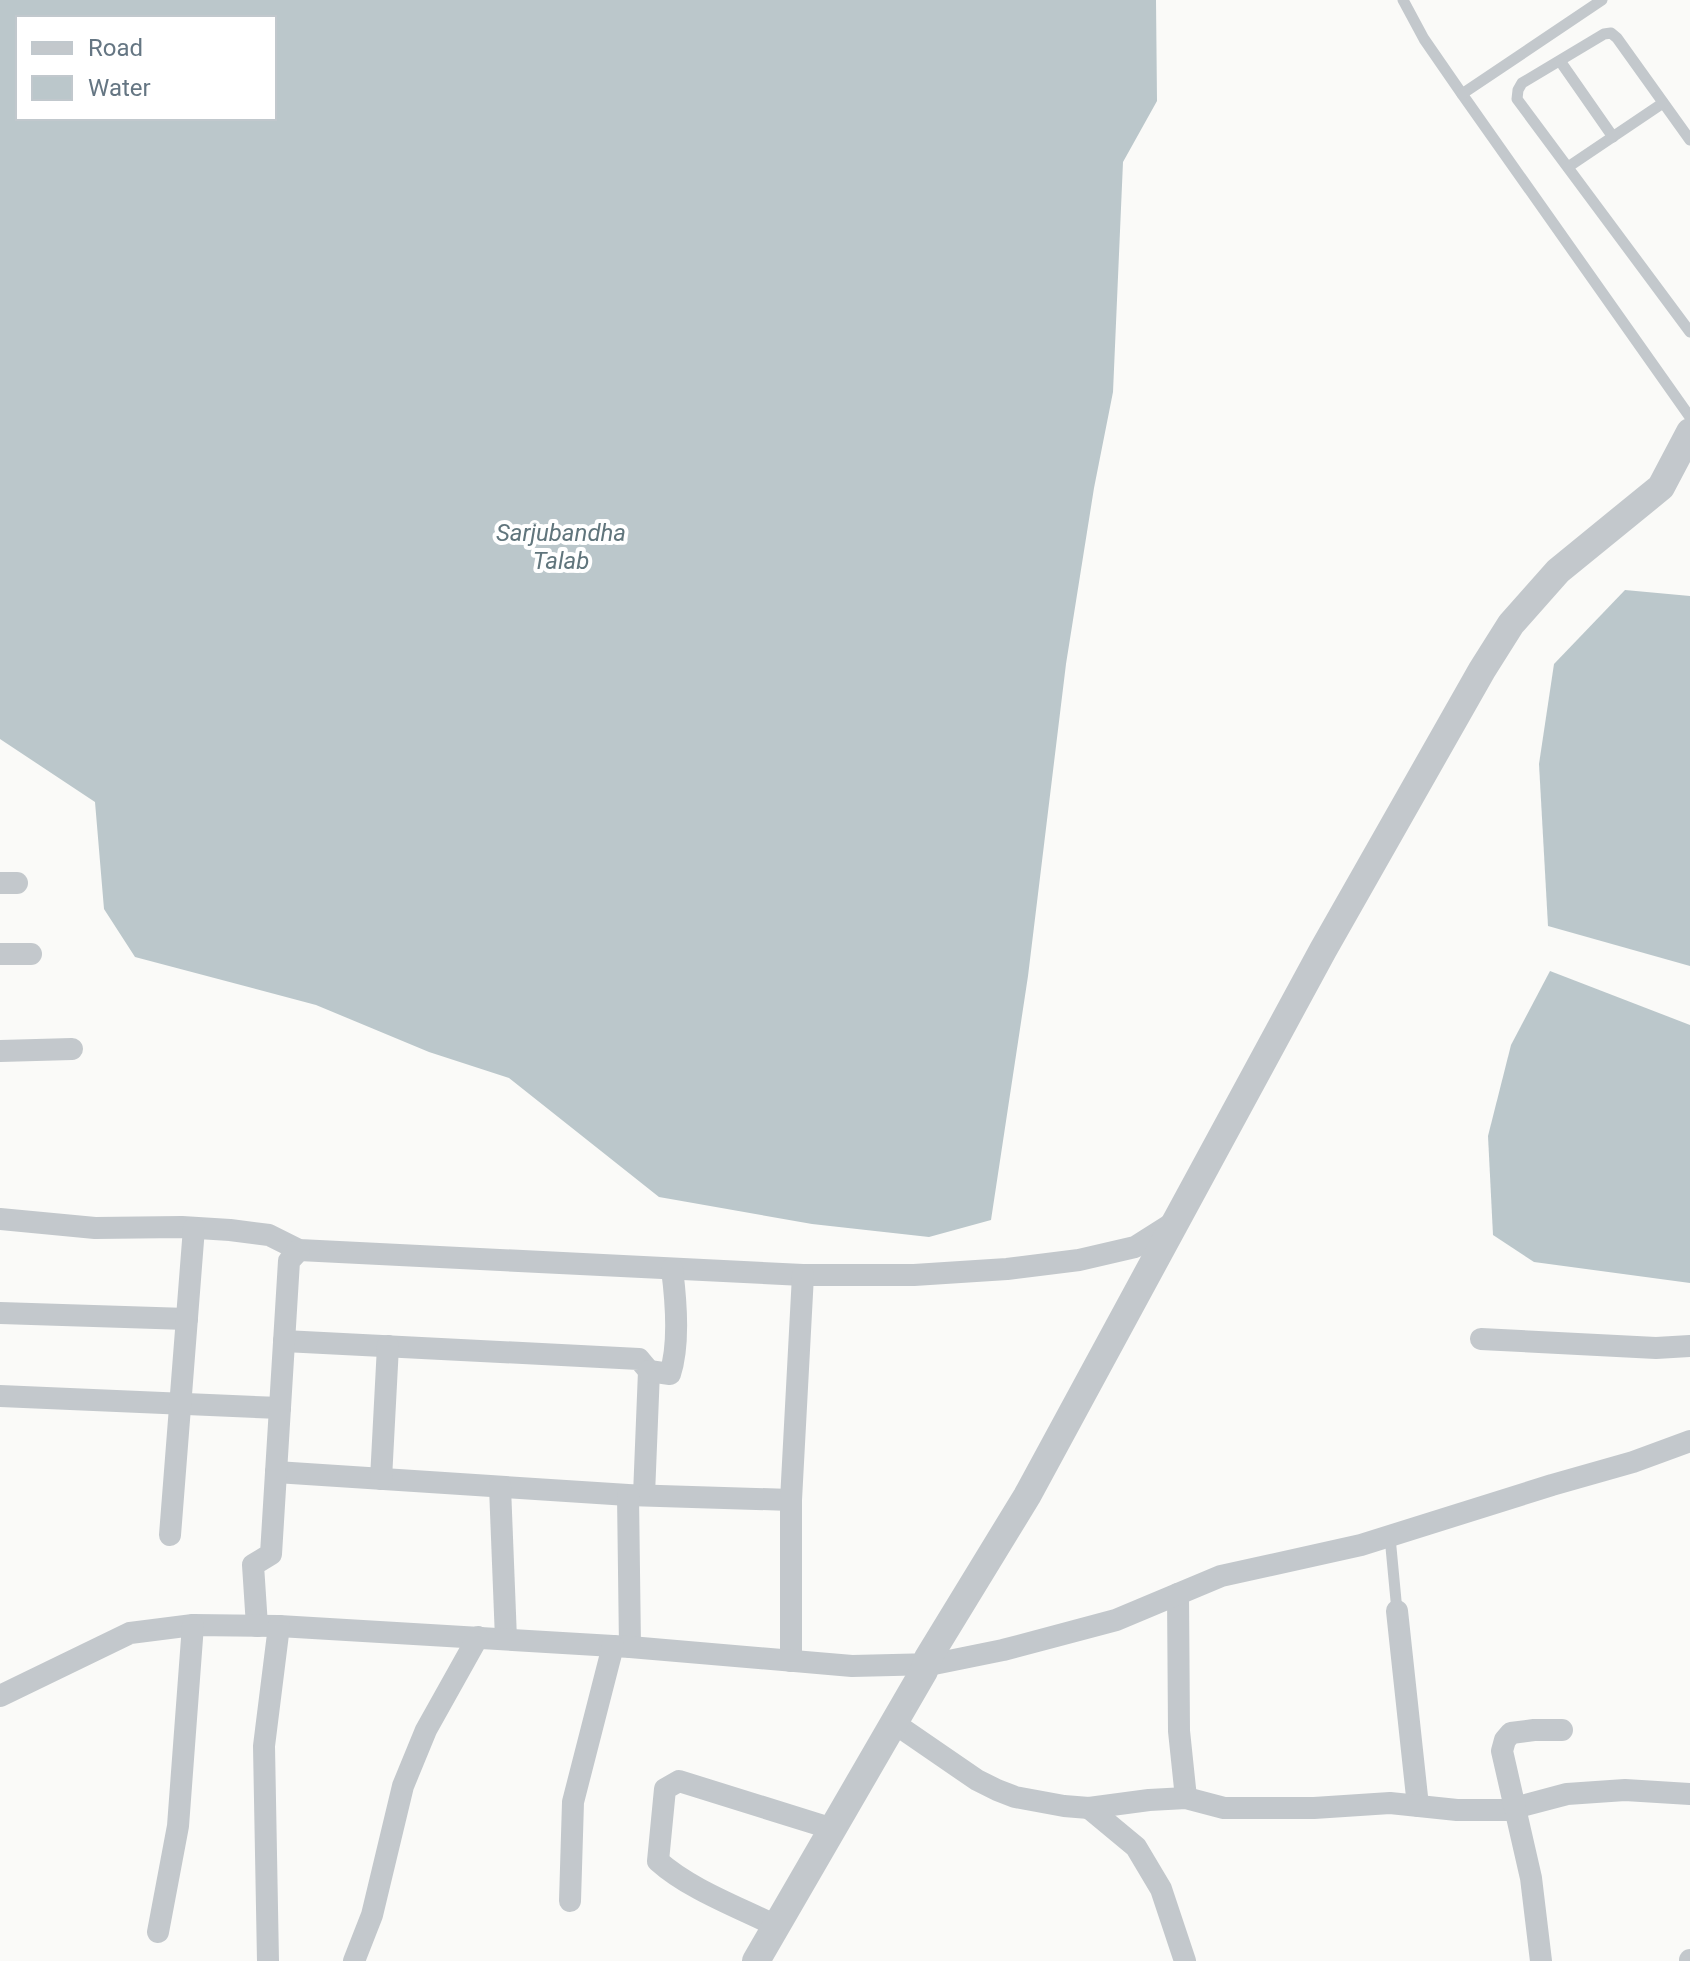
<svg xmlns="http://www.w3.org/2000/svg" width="1690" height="1961" font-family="Roboto,sans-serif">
	<rect width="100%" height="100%" fill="#fafaf8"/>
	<g fill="#bbc7cb" fill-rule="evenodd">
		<path d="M 0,0 L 1156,0 L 1157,101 L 1123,162 L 1113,392 L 1094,488 L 1066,664 L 1028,976 L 991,1220 L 929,1237 L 812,1224 L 659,1197 L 509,1078 L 429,1052 L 316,1005 L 135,957 L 104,909 L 95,802 L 0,739 ZM 274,18 L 274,118 L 18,118 L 18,18 Z"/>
		<path d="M 1625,590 L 1690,596 L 1690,966 L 1548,926 L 1539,764 L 1554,664 Z"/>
		<path d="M 1550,971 L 1690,1025 L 1690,1283 L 1534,1262 L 1493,1235 L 1488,1136 L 1511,1045 Z"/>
	</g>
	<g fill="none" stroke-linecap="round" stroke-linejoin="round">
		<g stroke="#c3c8cc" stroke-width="11">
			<path d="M 1403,0 L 1424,39 L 1462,94 L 1690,417"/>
			<path d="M 1560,61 L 1613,137"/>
			<path d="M 1462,94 L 1602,0"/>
			<path d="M 1690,140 L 1617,38 L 1611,33 L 1604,34 L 1522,83 L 1518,90 L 1517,99 L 1690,332"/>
			<path d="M 1568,167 L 1663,103"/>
			<path d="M 1390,1537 L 1397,1611"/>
		</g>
		<g stroke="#c3c8cc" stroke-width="22">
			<path d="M 0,883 L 17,883"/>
			<path d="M 0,954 L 31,954"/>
			<path d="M 0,1051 L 72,1049"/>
			<path d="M 0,1219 L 95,1228 L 182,1227 L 230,1230 L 269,1235 L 299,1250 L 803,1275 L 914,1275 L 1007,1269 L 1079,1260 L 1135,1247 L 1176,1221"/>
			<path d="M 0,1313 L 187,1319"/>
			<path d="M 1481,1339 L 1656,1348 L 1690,1346"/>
			<path d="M 284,1341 L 639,1359 L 649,1371 L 644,1495"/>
			<path d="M 649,1371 L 670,1374 C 680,1344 676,1300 672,1269"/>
			<path d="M 0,1396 L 280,1408"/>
			<path d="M 276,1472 L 628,1495 L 791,1500"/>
			<path d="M 381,1479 L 388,1346"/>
			<path d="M 500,1487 L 506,1639"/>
			<path d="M 628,1495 L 630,1647"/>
			<path d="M 170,1535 L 194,1228"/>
			<path d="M 1178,1594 L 1179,1731 L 1186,1798"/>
			<path d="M 1397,1611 L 1418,1806"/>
			<path d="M 257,1626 L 253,1565 L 271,1554 L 289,1261 L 299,1250"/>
			<path d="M 791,1661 L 791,1500 L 803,1275"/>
			<path d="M 0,1696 L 130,1633 L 193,1625 L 279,1626 L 630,1647 L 852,1666 L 934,1664 L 1003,1650 L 1116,1620 L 1221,1576 L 1361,1545 L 1552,1485 L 1633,1462 L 1690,1441"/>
			<path d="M 894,1723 L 977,1780 L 997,1790 L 1015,1797 L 1064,1806 L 1089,1808 L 1149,1800 L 1186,1798 L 1224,1808 L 1314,1808 L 1390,1803 L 1457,1810 L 1507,1810 L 1567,1794 L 1625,1790 L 1690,1794"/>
			<path d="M 1089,1808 L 1136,1847 L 1161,1889 L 1185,1961"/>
			<path d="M 570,1901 L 573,1802 L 613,1646"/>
			<path d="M 776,1926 C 738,1907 689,1889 658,1861 L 665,1789 L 679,1781 L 833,1829"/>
			<path d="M 158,1932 L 178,1826 L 193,1625"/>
			<path d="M 268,1961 L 264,1746 L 279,1626"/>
			<path d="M 354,1961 L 372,1915 L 403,1786 L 426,1730 L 478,1637"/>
			<path d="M 1541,1961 L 1531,1878 L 1502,1751 L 1505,1740 L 1511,1733 L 1534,1730 L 1562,1730"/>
			<path d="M 1690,1961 L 1690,1960"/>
		</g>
		<path stroke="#c3c8cc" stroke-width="28" d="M 756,1961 L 924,1671 L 928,1658 L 1027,1496 L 1323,950 L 1482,670 L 1511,624 L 1558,571 L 1661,487 L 1690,432"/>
	</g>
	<g text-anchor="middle" stroke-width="8" stroke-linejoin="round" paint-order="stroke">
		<g font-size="24" font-style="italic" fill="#60757c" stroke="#fff">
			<text x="561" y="541">Sarjubandha<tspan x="561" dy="28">Talab</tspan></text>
		</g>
	</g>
	<rect x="16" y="16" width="260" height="104" fill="#ffffff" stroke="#c1c8cd" stroke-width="2"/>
	<rect x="32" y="42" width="40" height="12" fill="#c3c8cc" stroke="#c1c8cd" stroke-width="2"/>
	<text x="88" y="56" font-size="24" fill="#657683">Road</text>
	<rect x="32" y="76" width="40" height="24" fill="#bbc7cb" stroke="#c1c8cd" stroke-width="2"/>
	<text x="88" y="96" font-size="24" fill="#657683">Water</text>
</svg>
